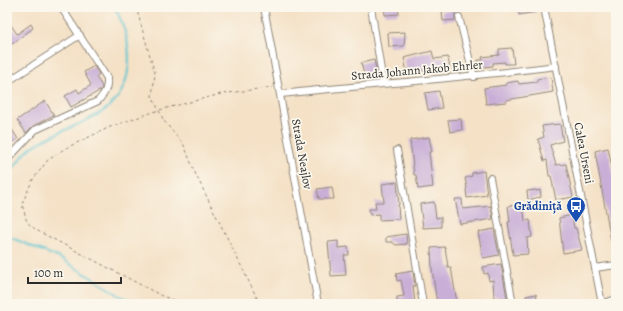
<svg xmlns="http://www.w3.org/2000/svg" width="623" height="311" font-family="Alegreya,serif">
	<rect width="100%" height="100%" fill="#fbf7ec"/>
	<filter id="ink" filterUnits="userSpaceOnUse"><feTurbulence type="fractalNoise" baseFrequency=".025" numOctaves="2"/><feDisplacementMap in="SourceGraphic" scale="8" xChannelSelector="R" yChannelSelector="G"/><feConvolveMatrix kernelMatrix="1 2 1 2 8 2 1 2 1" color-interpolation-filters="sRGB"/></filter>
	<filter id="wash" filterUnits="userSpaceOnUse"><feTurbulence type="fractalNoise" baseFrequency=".012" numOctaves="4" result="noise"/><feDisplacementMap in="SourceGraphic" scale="16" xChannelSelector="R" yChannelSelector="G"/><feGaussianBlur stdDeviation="0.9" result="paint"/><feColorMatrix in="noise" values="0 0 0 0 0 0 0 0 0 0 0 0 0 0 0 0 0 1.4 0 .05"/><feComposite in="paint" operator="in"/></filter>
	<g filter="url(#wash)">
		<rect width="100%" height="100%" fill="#f4e1c6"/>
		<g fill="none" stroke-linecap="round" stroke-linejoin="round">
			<g stroke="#56c2cf" stroke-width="2">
				<path d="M 7,178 C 14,167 22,155 32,147 C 53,133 79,126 100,113 C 138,91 134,39 114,7"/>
				<path d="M 7,236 L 60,258 L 122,297 L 140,304"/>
			</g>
		</g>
		<g id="blocks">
			<g fill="#c9afd7">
				<path d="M 384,7 L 398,7 L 399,14 L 385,15 Z"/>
				<path d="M 518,7 L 535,7 L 536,12 L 519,15 Z"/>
				<path d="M 455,10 L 455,20 L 443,21 L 442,11 Z"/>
				<path d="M 7,19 L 17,34 L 31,24 L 33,28 L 12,44 L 7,36 Z"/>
				<path d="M 405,32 L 404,46 L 389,47 L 388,33 Z"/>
				<path d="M 512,48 L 514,64 L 505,64 L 505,62 L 493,63 L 493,66 L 484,67 L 478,66 L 478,60 L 483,60 L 482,57 L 499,55 L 499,49 Z"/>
				<path d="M 432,51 L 434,59 L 448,57 L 450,69 L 424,72 L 424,70 L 407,73 L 404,58 Z"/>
				<path d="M 374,60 L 377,75 L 365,78 L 361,63 Z"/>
				<path d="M 94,66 L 99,74 L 96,77 L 102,86 L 101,90 L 71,107 L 65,96 L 77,89 L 79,93 L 91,85 L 84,72 Z"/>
				<path d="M 551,77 L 553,92 L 506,100 L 506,102 L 486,104 L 484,88 L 506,85 L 506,83 L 518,81 L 519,84 L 537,82 L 537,79 Z"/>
				<path d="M 439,91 L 442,108 L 428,110 L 425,93 Z"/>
				<path d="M 45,101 L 54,115 L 33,126 L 26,133 L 17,120 Z"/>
				<path d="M 461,119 L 462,130 L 450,132 L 448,120 Z"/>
				<path d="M 7,122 L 18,139 L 7,146 Z"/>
				<path d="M 560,124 L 563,141 L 550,145 L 556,165 L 566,164 L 573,197 L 556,200 L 551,176 L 549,176 L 547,160 L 544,161 L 538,139 L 544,137 L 542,126 Z"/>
				<path d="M 429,137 L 432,152 L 429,152 L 433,187 L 418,189 L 416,175 L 414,175 L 410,140 Z"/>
				<path d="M 608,148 L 616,187 L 616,251 L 613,252 L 595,151 Z"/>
				<path d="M 484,171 L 487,195 L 467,198 L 466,189 L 467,188 L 465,178 L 472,176 L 472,173 Z"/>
				<path d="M 397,182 L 399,205 L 398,205 L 399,219 L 379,220 L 379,214 L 370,215 L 369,209 L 376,209 L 375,202 L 384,202 L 382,184 Z"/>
				<path d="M 332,187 L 334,199 L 319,199 L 317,189 Z"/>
				<path d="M 536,190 L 536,191 L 540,190 L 541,197 L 528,200 L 527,191 Z"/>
				<path d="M 455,199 L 462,199 L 463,209 L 491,206 L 493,219 L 460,224 Z"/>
				<path d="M 434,202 L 436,218 L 441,217 L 441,227 L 423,228 L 420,204 Z"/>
				<path d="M 523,204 L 525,221 L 530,220 L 532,237 L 527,238 L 528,254 L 513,255 L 508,222 L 510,222 L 508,206 Z"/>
				<path d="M 572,215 L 574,228 L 576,228 L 582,250 L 563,253 L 559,218 Z"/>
				<path d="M 494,229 L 499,255 L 483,258 L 478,232 Z"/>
				<path d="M 406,234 L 407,244 L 396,245 L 392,242 L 386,242 L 386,237 Z"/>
				<path d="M 338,241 L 338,248 L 348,247 L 349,255 L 344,255 L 346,275 L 331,276 L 328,242 Z"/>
				<path d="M 445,247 L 448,267 L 451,267 L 457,303 L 437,304 L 432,269 L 431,248 Z"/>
				<path d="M 501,264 L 507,298 L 494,298 L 493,280 L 489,281 L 488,273 L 484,274 L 483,267 Z"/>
				<path d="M 413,271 L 415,286 L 413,286 L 415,304 L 397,304 L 397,297 L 404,296 L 401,280 L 397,281 L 396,274 Z"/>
				<path d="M 536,294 L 538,304 L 527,304 L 526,296 Z"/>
			</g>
		</g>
	</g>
	<g filter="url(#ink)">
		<use href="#blocks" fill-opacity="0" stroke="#908678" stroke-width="1"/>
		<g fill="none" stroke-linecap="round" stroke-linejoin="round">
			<g stroke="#908678" stroke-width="8">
				<g id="minor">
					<path d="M 264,7 L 318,304"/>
					<path d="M 371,7 L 383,83"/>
					<path d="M 544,7 L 602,304"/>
					<path d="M 459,17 L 474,77"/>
					<path d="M 7,82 L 80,35"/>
					<path d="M 281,94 C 373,84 464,78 556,66"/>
					<path d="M 397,150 L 423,304"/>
					<path d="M 7,160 L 35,130 L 98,101 C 105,93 108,88 107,78 L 61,7"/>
					<path d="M 490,178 L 513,304"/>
					<path d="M 595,268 L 616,265"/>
					<path d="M 602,304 L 616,299"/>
				</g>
			</g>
			<g stroke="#908678" stroke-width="1" stroke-dasharray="3 3" stroke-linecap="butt">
				<path d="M 136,7 L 155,74 L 152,96 L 164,121 L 184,145 L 196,175 L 260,304"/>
				<path d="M 185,304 L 162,296 L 36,230 L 27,222 L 22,204 L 32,181 L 47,161 L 64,149 L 110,127 L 159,110 L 221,94 L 273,87"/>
			</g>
			<use href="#minor" stroke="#fff" stroke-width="6"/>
		</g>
	</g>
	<defs>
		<g id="bus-pin" transform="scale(1)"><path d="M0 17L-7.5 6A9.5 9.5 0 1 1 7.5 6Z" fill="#1a4fb4" stroke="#fbf7ec"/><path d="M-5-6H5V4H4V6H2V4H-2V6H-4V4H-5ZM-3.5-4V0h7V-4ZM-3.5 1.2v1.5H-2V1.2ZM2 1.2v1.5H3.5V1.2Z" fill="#fff"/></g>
	</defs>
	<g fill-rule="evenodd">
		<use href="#bus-pin" x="576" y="206"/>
	</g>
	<g text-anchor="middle" stroke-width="3.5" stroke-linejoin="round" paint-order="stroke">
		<g font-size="12" fill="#2b2b2b" stroke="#fbf7ec">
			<text transform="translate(417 70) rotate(-5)" y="4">Strada Johann Jakob Ehrler</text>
			<text transform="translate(584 153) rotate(79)" y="4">Calea Urseni</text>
			<text transform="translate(302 154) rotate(80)" y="4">Strada Neajlov</text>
		</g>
		<g font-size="12" font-weight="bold" fill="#164399" stroke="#fbf7ec" text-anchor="end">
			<text x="562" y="210">Grădiniță</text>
		</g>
	</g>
	<rect width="623" height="311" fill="none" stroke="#fbf7ec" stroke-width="24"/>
	<path d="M28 277v6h93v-6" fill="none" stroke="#2b2b2b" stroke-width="2"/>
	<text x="34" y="277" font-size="12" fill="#2b2b2b" stroke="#fbf7ec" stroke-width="3" paint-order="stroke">100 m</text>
</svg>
